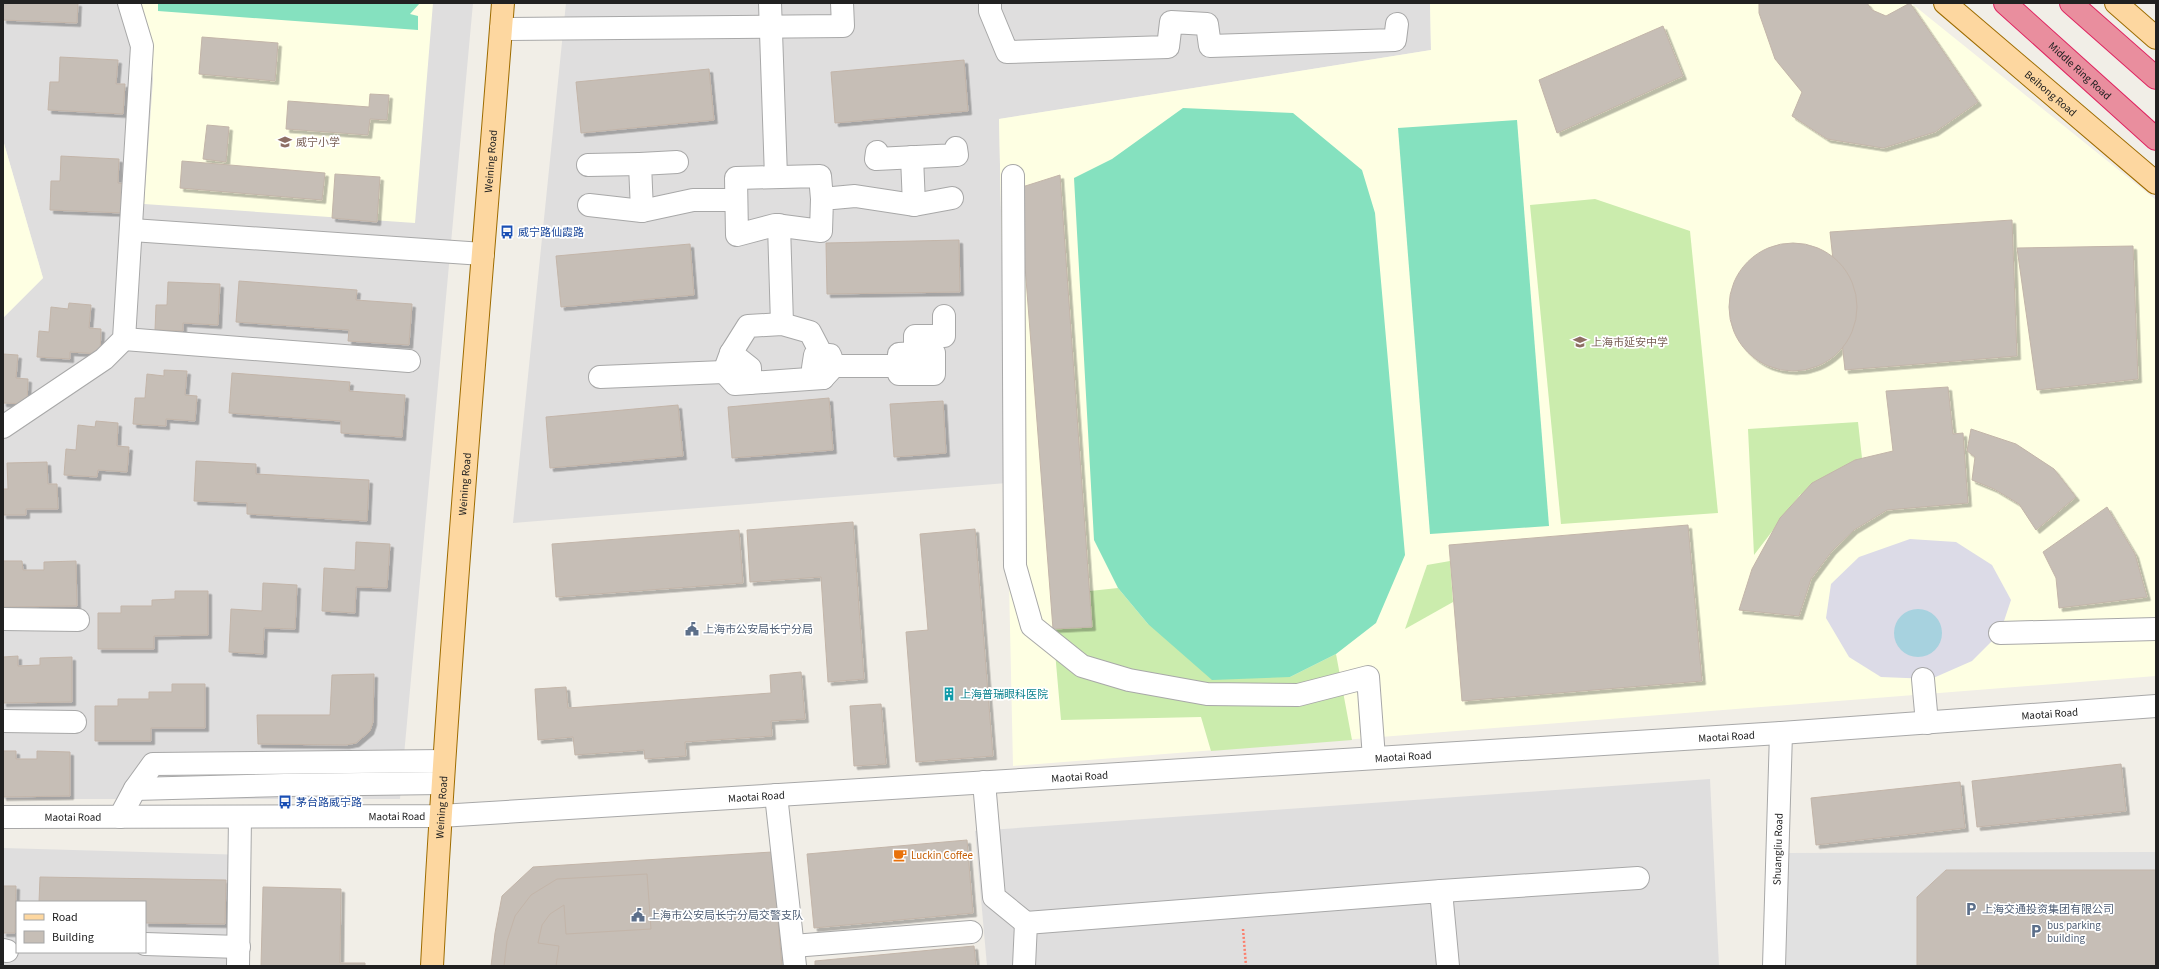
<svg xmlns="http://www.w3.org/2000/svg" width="2159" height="969" font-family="'Source Sans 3','Noto Sans SC',sans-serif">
	<defs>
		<filter id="shadow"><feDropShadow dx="3.5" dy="3.5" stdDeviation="0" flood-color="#0004"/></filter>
	</defs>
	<rect width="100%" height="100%" fill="#f1eee7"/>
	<g fill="#dfdede" fill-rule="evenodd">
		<path d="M 3,3 L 473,3 L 400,799 L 3,799 L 3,318 L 43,278 L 3,140 Z"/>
		<path d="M 566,3 L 1430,3 L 1431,50 L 999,119 L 1007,483 L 513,523 Z"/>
		<path d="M 1710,779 L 1719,966 L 987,966 L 975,831 Z"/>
		<path d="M 3,848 L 248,855 L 245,966 L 3,966 ZM 17,902 L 145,902 L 145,952 L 17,952 Z"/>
	</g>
	<g fill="#feffe3">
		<path d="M 139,3 L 433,3 L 415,223 L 144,204 L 153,79 L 149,37 Z"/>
		<path d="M 1430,3 L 1911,3 L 2156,200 L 2156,676 L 1013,766 L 999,119 L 1431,50 Z"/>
		<path d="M 3,140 L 43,278 L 3,318 Z"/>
	</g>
	<g fill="#cbecad">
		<path d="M 1595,199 L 1690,231 L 1718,513 L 1561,524 L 1530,205 Z"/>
		<path d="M 1858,422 L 1862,458 L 1800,495 L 1754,555 L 1748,429 Z"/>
		<path d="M 1450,561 L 1453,602 L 1405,629 L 1427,565 Z"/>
		<path d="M 1118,588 L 1148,624 L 1290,677 L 1336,654 L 1352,740 L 1211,751 L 1201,717 L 1061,720 L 1053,629 L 1092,627 L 1090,591 Z"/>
	</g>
	<g fill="#85e1bf">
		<path d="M 158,3 L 420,3 L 410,14 L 418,16 L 418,30 L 158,11 Z"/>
		<path d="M 1183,108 L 1293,113 L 1362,170 L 1375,213 L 1405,555 L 1376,623 L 1336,654 L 1290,677 L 1212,680 L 1148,624 L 1118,588 L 1094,540 L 1074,178 L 1112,159 Z"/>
		<path d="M 1517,120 L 1549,526 L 1430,534 L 1398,128 Z"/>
	</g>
	<path fill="#e1e1e1" d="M 2156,852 L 2156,966 L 1786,966 L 1787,853 Z"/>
	<path fill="#dcdbe7" d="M 1910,539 L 1956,542 L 1992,565 L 2011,600 L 2000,633 L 1972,661 L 1931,679 L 1881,677 L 1849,657 L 1826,618 L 1831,584 L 1859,557 Z"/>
	<circle fill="#a7d2df" cx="1918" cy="633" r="24"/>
	<g fill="#c6beb6" stroke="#c3b5a9" filter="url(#shadow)">
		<path d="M 3,3 L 78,3 L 77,23 L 3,20 Z"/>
		<path d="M 1759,3 L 1867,3 L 1872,10 L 1886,16 L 1910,3 L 1978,102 L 1935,132 L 1883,148 L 1827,139 L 1792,116 L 1802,92 L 1775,59 L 1759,13 Z"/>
		<path d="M 1663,26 L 1683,76 L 1557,133 L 1539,80 Z"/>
		<path d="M 202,37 L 278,43 L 275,81 L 199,74 Z"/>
		<path d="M 60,57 L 118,60 L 116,84 L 125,84 L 123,114 L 48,110 L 50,82 L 59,82 Z"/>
		<path d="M 964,60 L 968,111 L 835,123 L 831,72 Z"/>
		<path d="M 709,69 L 714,120 L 581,133 L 576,82 Z"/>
		<path d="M 370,94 L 389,95 L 387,120 L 370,119 L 368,135 L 286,129 L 288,101 L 369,107 Z"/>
		<path d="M 207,125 L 229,127 L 226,162 L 203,159 Z"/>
		<path d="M 61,156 L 119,159 L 118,183 L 126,184 L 124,213 L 50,210 L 51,181 L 60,181 Z"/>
		<path d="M 182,161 L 325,173 L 322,200 L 180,188 Z"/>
		<path d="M 335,174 L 380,177 L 377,222 L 332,218 Z"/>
		<path d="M 1060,175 L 1092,627 L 1053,629 L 1019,188 Z"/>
		<path d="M 2012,220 L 2017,356 L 1845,370 L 1830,232 Z"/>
		<path d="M 959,240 L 960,292 L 827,294 L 826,243 Z"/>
		<circle cx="1793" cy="307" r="64"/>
		<path d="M 690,244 L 694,295 L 561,307 L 556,256 Z"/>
		<path d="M 2133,246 L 2138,379 L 2037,390 L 2017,248 Z"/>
		<path d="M 239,281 L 357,290 L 356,300 L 412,304 L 409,345 L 348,341 L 349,330 L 236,322 Z"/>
		<path d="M 168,282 L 220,284 L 218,325 L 183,323 L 183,331 L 155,330 L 156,305 L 167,305 Z"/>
		<path d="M 69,303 L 91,305 L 89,328 L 101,329 L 100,354 L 70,352 L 70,359 L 37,357 L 39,331 L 49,332 L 51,307 L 68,309 Z"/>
		<path d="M 3,354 L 18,355 L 16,378 L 28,379 L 27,404 L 3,403 Z"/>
		<path d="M 164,370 L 187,371 L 185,395 L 197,396 L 195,421 L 166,419 L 166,426 L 133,424 L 135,398 L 145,398 L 147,374 L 164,376 Z"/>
		<path d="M 232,373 L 350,382 L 349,391 L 405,395 L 402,437 L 341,433 L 341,421 L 229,413 Z"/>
		<path d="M 1948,387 L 1953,434 L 1963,433 L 1968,503 L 1887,510 L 1854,530 L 1832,551 L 1811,579 L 1799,616 L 1739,610 L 1752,569 L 1780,518 L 1812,483 L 1855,460 L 1893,451 L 1886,391 Z"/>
		<path d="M 829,398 L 833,450 L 732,458 L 728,407 Z"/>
		<path d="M 943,401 L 946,453 L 894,457 L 890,404 Z"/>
		<path d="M 678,405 L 683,456 L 550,468 L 546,417 Z"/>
		<path d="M 96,421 L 118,423 L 117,446 L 129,447 L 127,472 L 98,470 L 97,477 L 64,475 L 66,449 L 76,450 L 78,425 L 95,427 Z"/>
		<path d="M 1971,429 L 2016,444 L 2054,469 L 2076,497 L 2036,530 L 2019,504 L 1994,489 L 1972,480 L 1975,457 L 1967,451 Z"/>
		<path d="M 196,461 L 256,464 L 256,474 L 369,480 L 367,521 L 247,514 L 247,503 L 194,501 Z"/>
		<path d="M 47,462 L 48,484 L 57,484 L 58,509 L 26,509 L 26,515 L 3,515 L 3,489 L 8,489 L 7,463 Z"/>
		<path d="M 2107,507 L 2135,554 L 2147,597 L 2059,608 L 2056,578 L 2043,552 Z"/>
		<path d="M 853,522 L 864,679 L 828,682 L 821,577 L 750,582 L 747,530 Z"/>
		<path d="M 1688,525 L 1702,681 L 1462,701 L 1449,545 Z"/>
		<path d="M 975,529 L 993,756 L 916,762 L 906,632 L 928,630 L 920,534 Z"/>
		<path d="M 739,530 L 743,583 L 556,597 L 552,544 Z"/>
		<path d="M 356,542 L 390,544 L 387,588 L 356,587 L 355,613 L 322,611 L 324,568 L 355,570 Z"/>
		<path d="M 3,561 L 22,561 L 23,570 L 44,570 L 44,562 L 76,561 L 77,606 L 3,607 Z"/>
		<path d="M 263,583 L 297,585 L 295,629 L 264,628 L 263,654 L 229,652 L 231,609 L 262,611 Z"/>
		<path d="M 175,591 L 208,591 L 208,635 L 154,636 L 154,649 L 98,649 L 98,613 L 121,613 L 121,606 L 152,606 L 152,600 L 175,599 Z"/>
		<path d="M 18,656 L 18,666 L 40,665 L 40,658 L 72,657 L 72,702 L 3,703 L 3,657 Z"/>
		<path d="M 801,672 L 805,719 L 771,721 L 772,736 L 685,742 L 686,756 L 645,759 L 644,750 L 575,755 L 573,737 L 538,740 L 535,689 L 566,687 L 568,708 L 771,693 L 770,675 Z"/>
		<path d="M 374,674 L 373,722 L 370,731 L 356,743 L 346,745 L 258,744 L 257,715 L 330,715 L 332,675 Z"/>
		<path d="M 172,684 L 205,684 L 205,728 L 151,728 L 151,741 L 95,741 L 95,706 L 118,706 L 118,699 L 149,699 L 149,692 L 172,692 Z"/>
		<path d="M 881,704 L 886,764 L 854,766 L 850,706 Z"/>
		<path d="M 3,751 L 16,751 L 16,759 L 37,759 L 37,751 L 70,752 L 70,796 L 3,797 Z"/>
		<path d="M 2121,764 L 2126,811 L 1977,827 L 1972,781 Z"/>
		<path d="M 1960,782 L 1965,828 L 1816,845 L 1811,798 Z"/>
		<path d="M 967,840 L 973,913 L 814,928 L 807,854 Z"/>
		<path d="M 772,852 L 782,966 L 491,966 L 495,933 L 502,896 L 533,867 Z"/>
		<path d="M 1946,870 L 2156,870 L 2156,966 L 1917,966 L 1917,897 Z"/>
		<path d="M 647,874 L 651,929 L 566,934 L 564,905 L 550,914 L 542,925 L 538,943 L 559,946 L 556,966 L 504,966 L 507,941 L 515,916 L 531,895 L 557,879 Z"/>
		<path d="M 40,877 L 226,880 L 225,924 L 145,923 L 145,902 L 39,902 Z"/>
		<path d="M 3,886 L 16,886 L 15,933 L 3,933 Z"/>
		<path d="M 263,887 L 341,889 L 340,963 L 365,963 L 365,966 L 261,966 Z"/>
		<path d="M 974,946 L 976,966 L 815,966 L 815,961 Z"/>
	</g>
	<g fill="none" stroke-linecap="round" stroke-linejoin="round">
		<g stroke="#a8a8a8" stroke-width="24">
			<g id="minor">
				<path d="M 770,3 L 776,177"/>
				<path d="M 990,3 L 990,11 L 1007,52 L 1168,47 L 1171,22 L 1207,24 L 1210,46 L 1395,40 L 1397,24"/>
				<path d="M 501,29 L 843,26 L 842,3"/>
				<path d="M 877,152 L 876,159 L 957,155 L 956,148"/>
				<path d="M 912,157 L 914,205"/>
				<path d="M 588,165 L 640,164"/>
				<path d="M 1013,176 L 1015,566 L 1032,626 L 1082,666 L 1129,680 L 1207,694 L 1298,695 L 1368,677 L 1374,758"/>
				<path d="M 822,199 L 820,176 L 736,178 L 737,235 L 775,225 L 821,231 L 822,199 L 855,196 L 914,205 L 952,198"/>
				<path d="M 589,205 L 642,211 L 693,200 L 736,200"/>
				<path d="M 642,211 L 640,164 L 677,162"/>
				<path d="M 779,225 L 782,324"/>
				<path d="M 132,230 L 483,254"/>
				<path d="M 124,339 L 409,361"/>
				<path d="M 731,353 L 750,368 L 750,383"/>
				<path d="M 915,353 L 899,354 L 899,374 L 934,374 L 934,353 L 915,353 L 915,336 L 944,336 L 944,316"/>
				<path d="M 822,355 L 810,332 L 782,324 L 748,326 L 731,353 L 724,372 L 735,384 L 823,378"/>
				<path d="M 834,366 L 823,378 L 813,368 L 815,355 L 830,355 L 834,366 L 899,366"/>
				<path d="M 600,377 L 724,372"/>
				<path d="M 3,427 L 104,359 L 124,339 L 142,46 L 129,3"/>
				<path d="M 3,619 L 78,620"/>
				<path d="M 2000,633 L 2156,629"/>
				<path d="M 1923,679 L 1927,723"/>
				<path d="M 3,721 L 75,722"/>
				<path d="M 984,782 L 994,897 L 1026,923"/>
				<path d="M 135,789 L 285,785 L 442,783"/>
				<path d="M 776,795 L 795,966"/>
				<path id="s1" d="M 3,817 L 440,816 L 1781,733 L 2156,706"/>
				<path d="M 120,817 L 135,789 L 153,764 L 444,761"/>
				<path d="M 1441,891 L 1638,878"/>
				<path d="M 145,944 L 239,947"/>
				<path d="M 793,946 L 971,932"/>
				<path d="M 3,950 L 7,951"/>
				<path d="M 238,966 L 240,817"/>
				<path d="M 1024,966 L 1026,923 L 1441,891 L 1448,966"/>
				<path id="s2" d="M 1774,966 L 1781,733"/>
			</g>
		</g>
		<g stroke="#9e6c00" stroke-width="24">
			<g id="major">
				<path id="s3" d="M 1945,3 L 2156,183"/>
				<path d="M 2116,3 L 2156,38"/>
				<path id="s4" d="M 432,966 C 449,644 478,324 503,3"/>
			</g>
		</g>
		<g stroke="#df2561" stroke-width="24">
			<g id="highway">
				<path id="s5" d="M 2005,3 L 2156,139"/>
				<path d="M 2071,3 L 2156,78"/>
			</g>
		</g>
		<path stroke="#fc7f6d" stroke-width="2.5" stroke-dasharray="2 2" stroke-linecap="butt" d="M 1243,929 L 1246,966"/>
		<use href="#minor" stroke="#fff" stroke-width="22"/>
		<use href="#major" stroke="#fdd7a0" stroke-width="22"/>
		<use href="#highway" stroke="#e98e9e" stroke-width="22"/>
	</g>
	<defs>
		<g id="school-bare" transform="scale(1.08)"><path d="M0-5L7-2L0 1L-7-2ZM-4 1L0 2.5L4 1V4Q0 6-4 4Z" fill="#8d6e63" stroke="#fff" stroke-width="2.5" paint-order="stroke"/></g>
		<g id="bus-bare" transform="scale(1.08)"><path d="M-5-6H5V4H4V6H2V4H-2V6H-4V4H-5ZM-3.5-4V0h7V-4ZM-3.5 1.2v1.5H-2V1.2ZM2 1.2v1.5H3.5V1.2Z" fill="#1a4fb4" stroke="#fff" stroke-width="2.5" paint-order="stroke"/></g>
		<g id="civic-bare" transform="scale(1.08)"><path d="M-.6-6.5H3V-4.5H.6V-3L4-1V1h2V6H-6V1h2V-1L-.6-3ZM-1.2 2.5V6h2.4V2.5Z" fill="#5c6f8a" stroke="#fff" stroke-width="2.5" paint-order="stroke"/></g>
		<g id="building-bare" transform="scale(1.08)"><path d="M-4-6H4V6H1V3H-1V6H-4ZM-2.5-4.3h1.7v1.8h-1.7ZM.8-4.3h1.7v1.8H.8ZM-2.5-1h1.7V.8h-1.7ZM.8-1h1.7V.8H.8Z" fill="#0f9aa8" stroke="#fff" stroke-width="2.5" paint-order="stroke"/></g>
		<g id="cafe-bare" transform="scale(1.08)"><path d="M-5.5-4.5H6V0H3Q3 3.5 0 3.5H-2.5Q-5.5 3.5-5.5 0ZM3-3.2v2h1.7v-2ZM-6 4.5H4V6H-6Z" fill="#e8710a" stroke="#fff" stroke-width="2.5" paint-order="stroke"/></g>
		<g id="parking-bare" transform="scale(1.08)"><path d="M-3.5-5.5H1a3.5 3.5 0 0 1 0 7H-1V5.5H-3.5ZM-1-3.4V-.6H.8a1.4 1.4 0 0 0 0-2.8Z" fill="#5c6f8a" stroke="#fff" stroke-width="2.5" paint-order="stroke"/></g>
	</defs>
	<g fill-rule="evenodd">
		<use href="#school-bare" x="285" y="142"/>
		<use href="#bus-bare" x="507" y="232"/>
		<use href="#school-bare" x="1580" y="342"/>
		<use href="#civic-bare" x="692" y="629"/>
		<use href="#building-bare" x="949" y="694"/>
		<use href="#bus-bare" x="285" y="802"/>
		<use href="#cafe-bare" x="900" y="855"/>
		<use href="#parking-bare" x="1971" y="909"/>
		<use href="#civic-bare" x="638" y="915"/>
		<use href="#parking-bare" x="2036" y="931"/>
	</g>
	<g text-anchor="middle" stroke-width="3.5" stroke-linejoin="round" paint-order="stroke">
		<g font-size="11" fill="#212121" stroke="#fff">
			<text dy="4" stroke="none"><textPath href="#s5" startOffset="101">Middle Ring Road</textPath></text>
			<text dy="4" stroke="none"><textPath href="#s3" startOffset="139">Beihong Road</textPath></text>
			<text dy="4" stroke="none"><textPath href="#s4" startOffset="807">Weining Road</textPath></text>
			<text dy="4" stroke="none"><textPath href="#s4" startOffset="483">Weining Road</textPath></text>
			<text dy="4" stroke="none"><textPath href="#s1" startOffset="2050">Maotai Road</textPath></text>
			<text dy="4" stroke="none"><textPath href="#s1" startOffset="1726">Maotai Road</textPath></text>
			<text dy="4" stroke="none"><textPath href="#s1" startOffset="1402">Maotai Road</textPath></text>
			<text dy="4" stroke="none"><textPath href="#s1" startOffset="1078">Maotai Road</textPath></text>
			<text dy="4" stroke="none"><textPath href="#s1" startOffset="754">Maotai Road</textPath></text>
			<text dy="4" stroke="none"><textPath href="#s4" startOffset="159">Weining Road</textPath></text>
			<text dy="4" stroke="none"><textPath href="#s1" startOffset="394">Maotai Road</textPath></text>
			<text dy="4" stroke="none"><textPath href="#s1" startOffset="70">Maotai Road</textPath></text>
			<text dy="4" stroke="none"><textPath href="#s2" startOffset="117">Shuangliu Road</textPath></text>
		</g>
		<g font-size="11" fill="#785e54" stroke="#fff" text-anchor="start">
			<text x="296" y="146">威宁小学</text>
			<text x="1591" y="346">上海市延安中学</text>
		</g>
		<g font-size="11" fill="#164399" stroke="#fff" text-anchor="start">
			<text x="518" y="236">威宁路仙霞路</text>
			<text x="296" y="806">茅台路威宁路</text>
		</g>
		<g font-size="11" fill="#4e5e75" stroke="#fff" text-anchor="start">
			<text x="703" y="633">上海市公安局长宁分局</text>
			<text x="1982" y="913">上海交通投资集团有限公司</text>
			<text x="649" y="919">上海市公安局长宁分局交警支队</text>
			<text x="2047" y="929">bus parking<tspan x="2047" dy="13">building</tspan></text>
		</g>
		<g font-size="11" fill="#0d838f" stroke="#fff" text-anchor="start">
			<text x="960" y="698">上海普瑞眼科医院</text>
		</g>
		<g font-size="11" fill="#c56008" stroke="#fff" text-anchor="start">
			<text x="911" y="859">Luckin Coffee</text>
		</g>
	</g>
	<rect width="2159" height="969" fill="none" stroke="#212121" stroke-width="8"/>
	<rect x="16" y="901" width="130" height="52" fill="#ffffff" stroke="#a6a6a6"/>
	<rect x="24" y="914" width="20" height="6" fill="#fdd7a0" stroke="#a6a6a6"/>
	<text x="52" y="921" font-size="12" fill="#212121">Road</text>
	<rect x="24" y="931" width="20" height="12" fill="#c6beb6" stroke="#a6a6a6"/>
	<text x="52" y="941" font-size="12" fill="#212121">Building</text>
</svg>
